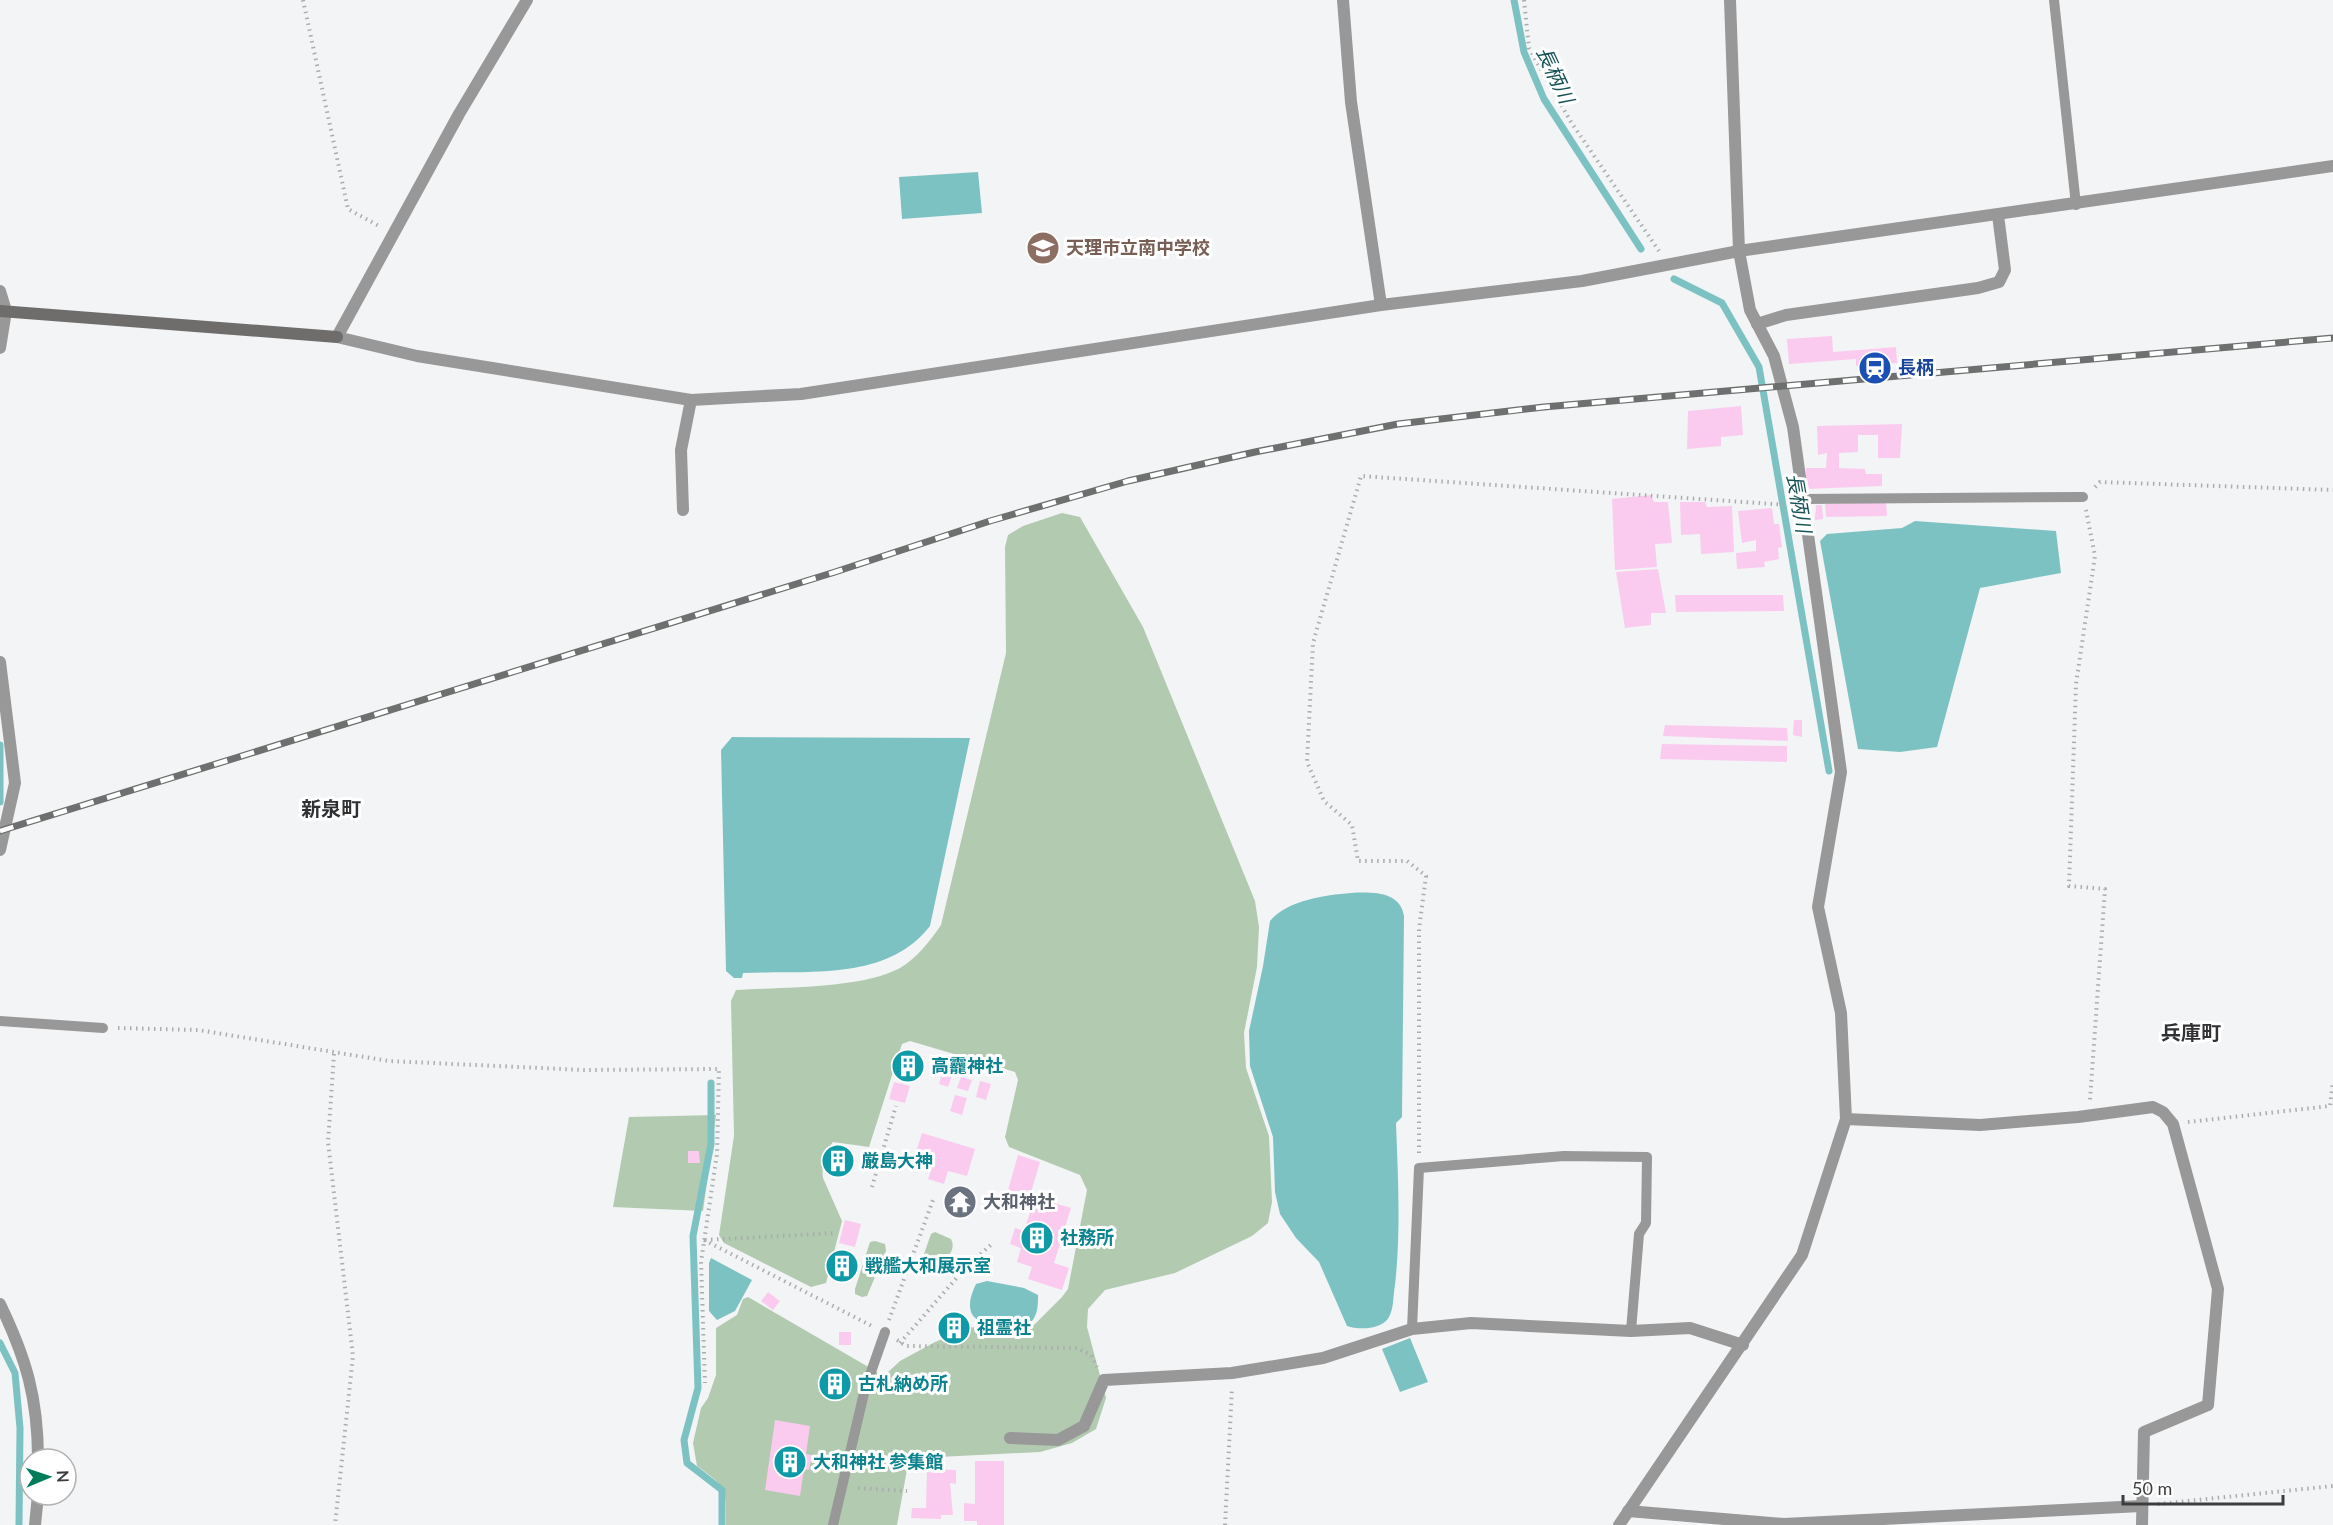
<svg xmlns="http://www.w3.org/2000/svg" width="2333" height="1525" font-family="Lato,'Noto Sans JP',sans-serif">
	<rect width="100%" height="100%" fill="#f3f4f6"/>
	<g fill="#b1cab0">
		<path d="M 1062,513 L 1080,517 L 1143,627 L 1255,901 L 1259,927 L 1257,967 L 1244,1033 L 1246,1068 L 1269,1136 L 1272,1202 L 1268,1223 L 1252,1236 L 1175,1273 L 1105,1290 L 1088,1309 L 1087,1327 L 1106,1398 L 1096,1429 L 1072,1443 L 1040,1452 L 919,1458 L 908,1464 L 897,1525 L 726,1525 C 726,1486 728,1489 697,1466 L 693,1443 L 701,1408 L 708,1398 L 716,1375 L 716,1328 L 737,1315 L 743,1299 L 748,1297 L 884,1376 L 900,1361 L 935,1342 L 955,1334 L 965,1326 L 1004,1333 L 1020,1333 L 1035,1324 L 1062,1297 L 1068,1289 L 1087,1190 L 1080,1175 L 1009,1147 L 1005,1137 L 1018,1080 L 1015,1072 L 910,1041 L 902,1044 L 869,1147 L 833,1142 C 826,1150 821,1168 823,1178 L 842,1221 L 826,1283 L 811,1287 L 724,1243 L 719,1235 L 734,1136 L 731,1001 L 736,990 C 780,987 862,989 900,968 C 916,959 931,940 941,925 L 1006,653 L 1005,547 L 1008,535 L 1023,526 Z"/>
		<path d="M 716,1115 L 703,1211 L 613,1207 L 629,1117 Z"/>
		<path d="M 935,1232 L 951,1239 C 956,1248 949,1255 944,1263 L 926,1258 L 924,1254 L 931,1234 Z"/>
		<path d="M 875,1241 L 885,1244 L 886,1251 L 867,1296 L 862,1297 L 855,1294 L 855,1289 L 870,1242 Z"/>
	</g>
	<g fill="#7dc2c3">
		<path d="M 978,172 L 982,213 L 902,219 L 899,177 Z"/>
		<path d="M 1915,521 L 2056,531 L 2061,573 L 1980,588 L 1937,747 L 1900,752 L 1858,749 L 1820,541 L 1827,534 L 1902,528 Z"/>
		<path d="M 732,737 L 970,738 L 930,926 C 887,982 806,970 743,973 L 742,978 L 734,978 L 726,971 L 721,750 Z"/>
		<path d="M 1351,893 C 1372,892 1400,891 1404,916 L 1402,1117 L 1396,1123 C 1398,1177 1401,1231 1395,1285 C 1393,1296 1394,1308 1389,1317 C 1382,1330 1358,1330 1347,1326 L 1319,1262 L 1296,1238 L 1280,1214 L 1275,1192 L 1273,1137 L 1250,1066 L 1249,1031 L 1263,966 L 1270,921 C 1288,900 1325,895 1351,893 Z"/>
		<path d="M 711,1258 L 752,1280 L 735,1311 L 717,1320 L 709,1311 L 709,1263 Z"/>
		<path d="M 987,1281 L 1024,1288 L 1038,1295 C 1038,1304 1038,1315 1031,1322 C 1018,1334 977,1328 971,1312 C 968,1302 972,1293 976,1284 Z"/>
		<path d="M 1410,1338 L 1428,1382 L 1400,1392 L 1382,1349 Z"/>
	</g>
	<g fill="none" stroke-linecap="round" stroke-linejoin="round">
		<g stroke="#7dc2c3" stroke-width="7">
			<path d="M 1514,0 L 1524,52 L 1544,99 L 1641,249"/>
			<path d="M 1674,279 L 1722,303 L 1759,367 L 1829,771"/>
			<path d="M 0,745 L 0,802"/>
			<path d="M 711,1083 L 711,1144 L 693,1236 L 698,1388 L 684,1440 L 687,1463 L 722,1490 L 722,1525"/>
			<path d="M 0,1343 L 15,1373 L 20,1428 L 19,1525"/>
		</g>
	</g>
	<g fill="#facbee">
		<path d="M 1832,336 L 1833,352 L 1896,347 L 1897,363 L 1856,366 L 1856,359 L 1789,364 L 1787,339 Z"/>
		<path d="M 1741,406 L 1743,435 L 1721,437 L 1721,446 L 1687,449 L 1688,411 Z"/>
		<path d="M 1902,424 L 1900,458 L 1878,458 L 1878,435 L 1858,435 L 1858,452 L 1839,453 L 1839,468 L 1865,469 L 1866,474 L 1882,474 L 1882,486 L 1805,489 L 1806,468 L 1826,468 L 1827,453 L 1818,455 L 1817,426 Z"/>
		<path d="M 1651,495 L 1654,502 L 1668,502 L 1672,543 L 1655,544 L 1657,567 L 1615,570 L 1612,499 Z"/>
		<path d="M 1680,502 L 1705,502 L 1707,507 L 1732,506 L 1734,552 L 1701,554 L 1700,534 L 1681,535 Z"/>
		<path d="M 1886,502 L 1887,516 L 1826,517 L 1825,504 Z"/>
		<path d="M 1816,505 L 1822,505 L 1823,519 L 1815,520 Z"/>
		<path d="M 1772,508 L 1774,524 L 1779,524 L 1782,547 L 1778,548 L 1779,559 L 1764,562 L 1765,567 L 1737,569 L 1736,553 L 1756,551 L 1756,540 L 1742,543 L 1738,511 Z"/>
		<path d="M 1658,569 L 1666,613 L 1651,613 L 1651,625 L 1625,628 L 1616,572 Z"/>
		<path d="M 1675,595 L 1783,595 L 1784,611 L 1676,612 Z"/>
		<path d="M 1794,720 L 1802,720 L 1802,737 L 1793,735 Z"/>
		<path d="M 1665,725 L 1787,728 L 1788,741 L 1663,736 Z"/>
		<path d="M 1662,744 L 1787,746 L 1787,762 L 1660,759 Z"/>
		<path d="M 904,1057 L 916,1061 L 912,1075 L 900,1072 Z"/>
		<path d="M 943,1070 L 953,1073 L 948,1087 L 939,1084 Z"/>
		<path d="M 961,1077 L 972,1080 L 968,1091 L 957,1088 Z"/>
		<path d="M 980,1081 L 991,1084 L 986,1100 L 976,1097 Z"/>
		<path d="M 894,1082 L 910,1086 L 905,1103 L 889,1099 Z"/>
		<path d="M 955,1095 L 967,1098 L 962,1115 L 950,1111 Z"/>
		<path d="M 922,1133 L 975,1149 L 967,1176 L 948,1171 L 944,1184 L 928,1179 L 932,1168 L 913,1162 Z"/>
		<path d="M 688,1151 L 699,1151 L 700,1163 L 688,1163 Z"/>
		<path d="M 1018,1155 L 1040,1162 L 1030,1196 L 1008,1190 Z"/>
		<path d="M 1035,1197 L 1071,1208 L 1054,1263 L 1069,1268 L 1062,1290 L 1028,1279 L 1032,1267 L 1017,1262 L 1021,1248 L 1010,1244 L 1015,1228 L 1024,1231 Z"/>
		<path d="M 845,1220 L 861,1224 L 855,1247 L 839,1243 Z"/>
		<path d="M 838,1257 L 850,1260 L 846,1275 L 835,1272 Z"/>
		<path d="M 768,1292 L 780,1301 L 773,1310 L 761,1301 Z"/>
		<rect x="839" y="1332" width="12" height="13"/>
		<path d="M 775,1420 L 810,1426 L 806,1454 L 812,1455 L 809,1470 L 804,1469 L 800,1496 L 765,1490 Z"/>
		<path d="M 975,1461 L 1004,1461 L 1004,1525 L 977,1525 L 977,1521 L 964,1521 L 964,1503 L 975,1504 Z"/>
		<path d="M 927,1469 L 956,1470 L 956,1484 L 950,1483 L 953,1515 L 941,1515 L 941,1519 L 911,1518 L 912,1508 L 926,1508 Z"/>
	</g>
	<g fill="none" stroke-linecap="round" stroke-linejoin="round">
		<g stroke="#abacad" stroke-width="4" stroke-dasharray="1.5 4.5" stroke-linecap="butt">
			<path d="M 303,0 L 348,209 L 381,227"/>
			<path d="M 1524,0 L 1529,48 L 1571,122 L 1659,251"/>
			<path d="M 2095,487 L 2100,482 L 2333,490"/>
			<path d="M 2086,510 L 2095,556 L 2076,684 L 2069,886 L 2105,889 L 2090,1100"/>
			<path d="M 118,1028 L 198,1030 L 389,1061 L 584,1070 L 719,1069 L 717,1154 L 701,1262 L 705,1383"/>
			<path d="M 334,1054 L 328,1142 L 353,1356 L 335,1525"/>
			<path d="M 2188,1122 L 2330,1106 L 2333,1081"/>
			<path d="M 1419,1153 L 1419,929 L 1426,876 L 1407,861 L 1358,861 L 1352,825 L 1324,801 L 1307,762 L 1313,643 L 1361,476 L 1788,505"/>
			<path d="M 872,1187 L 896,1106"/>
			<path d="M 704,1240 L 872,1326"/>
			<path d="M 705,1240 L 835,1233"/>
			<path d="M 889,1320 L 933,1200"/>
			<path d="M 897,1340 L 906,1346 L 1077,1348 L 1091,1355 L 1097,1367"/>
			<path d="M 900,1343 L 967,1266 L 993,1243"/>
			<path d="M 858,1488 L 907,1491"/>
			<path d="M 2158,1504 L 2333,1486"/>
			<path d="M 1225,1525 L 1232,1388"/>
		</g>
		<g stroke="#999898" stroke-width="10">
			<path d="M 2054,0 L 2076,205"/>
			<path d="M 1803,499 L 2083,497"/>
			<path d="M 0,1021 L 103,1028"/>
			<path d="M 1412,1329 L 1419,1168 L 1564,1156 L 1647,1157 L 1646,1223 L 1639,1234 L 1631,1331"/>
			<path d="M 833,1525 L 865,1389 L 885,1332"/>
		</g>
		<g stroke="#999898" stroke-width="12">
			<path d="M 527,0 L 459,114 L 337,337 L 417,356 L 691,400 L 801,394 L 1381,305 L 1582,281 L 1739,251 L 2333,166"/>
			<path d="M 1343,0 L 1351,102 L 1381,305"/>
			<path d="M 0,291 L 6,311 L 0,348"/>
			<path d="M 1757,324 L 1786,315 L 1978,288 L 1999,282 L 2005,270 L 1998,215"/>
			<path d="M 683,510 L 681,450 L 691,400"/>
			<path d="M 0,662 L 15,783 L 0,850"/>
			<path d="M 1846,1119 L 1980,1125 L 2078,1117 L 2153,1107 L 2163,1112 L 2173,1124 L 2218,1289 L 2208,1405 L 2144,1432 L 2142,1525"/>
			<path d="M 0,1304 C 26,1358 38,1398 38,1459"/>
			<path d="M 1010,1438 L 1058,1440 L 1084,1426 L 1104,1380 L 1232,1373 L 1323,1358 L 1412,1329 L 1471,1323 L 1631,1331 L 1690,1328 L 1743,1345"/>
			<path d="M 1628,1511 L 1784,1524 L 2141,1506"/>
			<path d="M 35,1525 L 38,1495"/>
			<path d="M 1619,1525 L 1802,1255 L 1846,1119 L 1841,1013 L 1818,907 L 1841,772 L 1793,427 L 1774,356 L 1750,310 L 1739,251 L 1730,0"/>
		</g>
		<path stroke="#6e6d6c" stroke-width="12" d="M 0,311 L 337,337"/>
		<g stroke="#6e6f6f" stroke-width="7">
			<path id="rail" d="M 0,831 L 835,572 L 990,521 L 1128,481 L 1255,452 L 1398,424 L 1544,407 L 2333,338"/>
		</g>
		<use href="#rail" stroke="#fff" stroke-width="4.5" stroke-dasharray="14" stroke-linecap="butt"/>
	</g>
	<defs>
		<g id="school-disc" transform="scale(1.725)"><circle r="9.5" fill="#8d6e63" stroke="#fff"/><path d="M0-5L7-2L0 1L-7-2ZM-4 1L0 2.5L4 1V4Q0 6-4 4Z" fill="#fff"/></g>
		<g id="station-disc" transform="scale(1.725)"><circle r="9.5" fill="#1a4fb4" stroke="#fff"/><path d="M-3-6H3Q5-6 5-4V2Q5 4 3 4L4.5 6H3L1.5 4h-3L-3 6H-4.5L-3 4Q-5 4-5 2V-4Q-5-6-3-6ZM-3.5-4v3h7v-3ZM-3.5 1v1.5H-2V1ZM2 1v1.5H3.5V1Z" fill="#fff"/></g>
		<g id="building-disc" transform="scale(1.725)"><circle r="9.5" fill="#0f9aa8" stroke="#fff"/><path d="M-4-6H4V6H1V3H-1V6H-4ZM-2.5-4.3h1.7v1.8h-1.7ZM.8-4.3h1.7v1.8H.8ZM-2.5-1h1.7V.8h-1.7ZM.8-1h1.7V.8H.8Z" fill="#fff"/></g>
		<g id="temple-disc" transform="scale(1.725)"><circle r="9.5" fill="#6b7280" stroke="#fff"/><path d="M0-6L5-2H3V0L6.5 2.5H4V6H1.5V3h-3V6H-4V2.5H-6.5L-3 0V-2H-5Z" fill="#fff"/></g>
	</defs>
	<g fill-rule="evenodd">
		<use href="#school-disc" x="1043" y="248"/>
		<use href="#station-disc" x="1875" y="368"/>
		<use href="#building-disc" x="908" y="1066"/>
		<use href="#building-disc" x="838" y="1161"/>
		<use href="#temple-disc" x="960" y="1202"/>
		<use href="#building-disc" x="1037" y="1238"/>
		<use href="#building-disc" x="842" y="1266"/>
		<use href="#building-disc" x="954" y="1328"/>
		<use href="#building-disc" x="835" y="1384"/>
		<use href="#building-disc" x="790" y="1462"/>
	</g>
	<g text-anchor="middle" stroke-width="6" stroke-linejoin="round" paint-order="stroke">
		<g font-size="18" font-weight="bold" fill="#785e54" stroke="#fff" text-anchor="start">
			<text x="1066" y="254">天理市立南中学校</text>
		</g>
		<g font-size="18" font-weight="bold" fill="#164399" stroke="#fff" text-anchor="start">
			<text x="1898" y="374">長柄</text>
		</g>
		<g font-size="18" font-weight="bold" fill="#0d838f" stroke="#fff" text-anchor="start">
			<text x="931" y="1072">高龗神社</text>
			<text x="861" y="1167">厳島大神</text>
			<text x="1060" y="1244">社務所</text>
			<text x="865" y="1272">戦艦大和展示室</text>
			<text x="977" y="1334">祖霊社</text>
			<text x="858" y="1390">古札納め所</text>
			<text x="813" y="1468">大和神社 参集館</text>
		</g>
		<g font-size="18" font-weight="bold" fill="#5b616d" stroke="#fff" text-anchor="start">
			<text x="983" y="1208">大和神社</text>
		</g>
		<g font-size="20" font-style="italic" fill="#175355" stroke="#fff">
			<text transform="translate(1555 75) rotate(65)" y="7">長柄川</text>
			<text transform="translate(1799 503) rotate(80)" y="7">長柄川</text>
		</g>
		<g font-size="20" font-weight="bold" fill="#303133" stroke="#fff">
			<text x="331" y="816">新泉町</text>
			<text x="2191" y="1040">兵庫町</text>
		</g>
	</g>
	<g transform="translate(48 1477) rotate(88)"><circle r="28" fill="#ffffff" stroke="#b1b1b1" stroke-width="1.5"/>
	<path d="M0-4.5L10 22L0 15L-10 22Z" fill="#007c5b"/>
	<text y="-9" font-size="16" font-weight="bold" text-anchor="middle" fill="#3c3d3d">N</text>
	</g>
	<path d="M2123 1495v9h160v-9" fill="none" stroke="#3c3d3d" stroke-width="3"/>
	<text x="2132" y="1495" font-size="18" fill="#3c3d3d" stroke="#ffffff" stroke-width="4.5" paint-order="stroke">50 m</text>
</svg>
